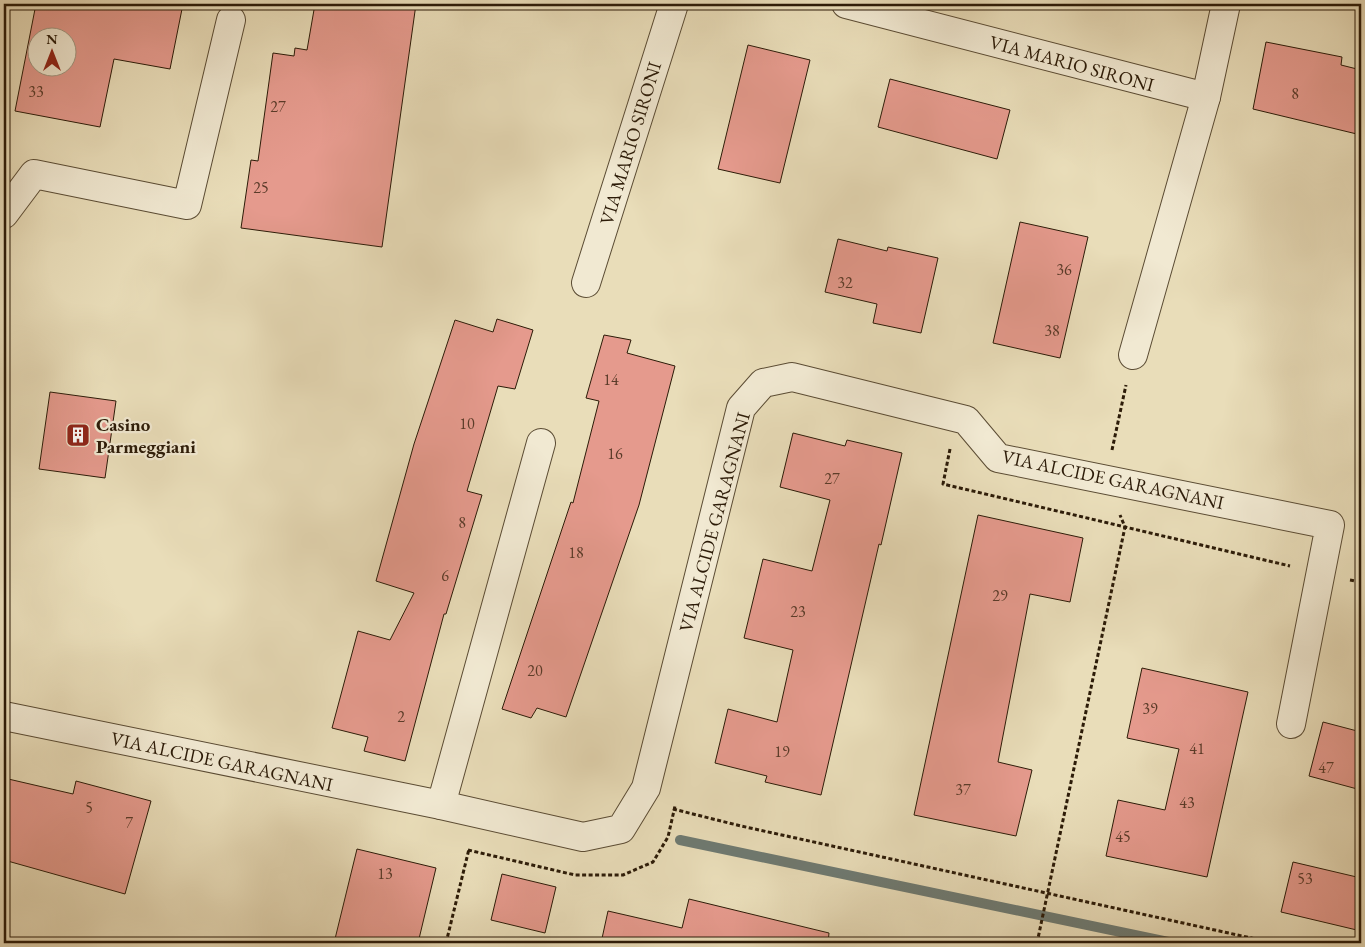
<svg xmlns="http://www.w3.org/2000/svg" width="1365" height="947" font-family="'EB Garamond',serif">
	<rect width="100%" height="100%" fill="#e9ddb9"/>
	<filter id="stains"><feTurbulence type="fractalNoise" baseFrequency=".004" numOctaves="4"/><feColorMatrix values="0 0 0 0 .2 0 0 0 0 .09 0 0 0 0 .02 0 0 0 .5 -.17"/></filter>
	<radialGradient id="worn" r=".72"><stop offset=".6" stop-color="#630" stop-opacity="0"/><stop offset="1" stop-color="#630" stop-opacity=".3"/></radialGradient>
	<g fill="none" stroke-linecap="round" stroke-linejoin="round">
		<path stroke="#6e7a72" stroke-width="10" d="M 680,840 L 1173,943"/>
	</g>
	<g fill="#e59a8d" stroke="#2c1b08" fill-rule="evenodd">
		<path d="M 36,4 L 183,4 L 170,69 L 114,59 L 100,127 L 15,111 ZM 38,38 L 68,38 L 68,68 L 38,68 Z"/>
		<path d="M 315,4 L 416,4 L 382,247 L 241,228 L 251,160 L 258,161 L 273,53 L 294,56 L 295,48 L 307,50 Z"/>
		<path d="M 1266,42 L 1342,57 L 1341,65 L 1361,70 L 1361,135 L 1253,109 Z"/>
		<path d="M 748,45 L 810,60 L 780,183 L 718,169 Z"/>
		<path d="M 890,79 L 1010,110 L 997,159 L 878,127 Z"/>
		<path d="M 1020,222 L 1088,237 L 1060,358 L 993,343 Z"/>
		<path d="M 838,239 L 887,251 L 888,247 L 938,258 L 921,333 L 873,323 L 877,304 L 825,292 Z"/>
		<path d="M 497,319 L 533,330 L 515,389 L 498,386 L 467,491 L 482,495 L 446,614 L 444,614 L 405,761 L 364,751 L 368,737 L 332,728 L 358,631 L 390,640 L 414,593 L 376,581 L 414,444 L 455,320 L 493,332 Z"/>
		<path d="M 604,335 L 631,340 L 627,353 L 675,366 L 639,505 L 566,717 L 537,708 L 531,718 L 502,709 L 571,502 L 573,503 L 599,401 L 586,398 Z"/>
		<path d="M 50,392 L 116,401 L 105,478 L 39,469 Z"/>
		<path d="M 793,433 L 845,446 L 847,440 L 902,453 L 881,545 L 879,544 L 821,795 L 765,782 L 767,776 L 715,763 L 728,709 L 777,722 L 793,650 L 744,638 L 763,559 L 812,571 L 830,500 L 780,487 Z"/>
		<path d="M 978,515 L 1083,538 L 1070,602 L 1030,594 L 998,762 L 1032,770 L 1016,836 L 914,815 Z"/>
		<path d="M 1142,668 L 1248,692 L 1207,877 L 1106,856 L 1118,800 L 1165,810 L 1179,749 L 1127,738 Z"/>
		<path d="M 1323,722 L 1361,732 L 1361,790 L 1309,776 Z"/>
		<path d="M 4,778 L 73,794 L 76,781 L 151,801 L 125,894 L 4,860 Z"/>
		<path d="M 357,849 L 436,868 L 418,943 L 334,943 Z"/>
		<path d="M 1293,862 L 1361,878 L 1361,931 L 1281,912 Z"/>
		<path d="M 502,874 L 556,887 L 545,933 L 491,920 Z"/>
		<path d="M 689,899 L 829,933 L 828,943 L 601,943 L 608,911 L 682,928 Z"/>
	</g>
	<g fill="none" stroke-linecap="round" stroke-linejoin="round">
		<g stroke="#5b4c34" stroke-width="30">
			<g id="minor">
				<path d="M 846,4 L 1206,97 L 1226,4"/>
				<path d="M 4,214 L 34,174 L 187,205 L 231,20"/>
				<path d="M 586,283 L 674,4"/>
				<path d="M 1133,355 L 1206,97"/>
				<path d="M 4,716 L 441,805 L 541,443"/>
				<path d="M 441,805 L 583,837 L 621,829 L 646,788 L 741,408 L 763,383 L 792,377 L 966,420 L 998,458 L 1330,525 L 1291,724"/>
			</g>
		</g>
		<g stroke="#2c1b08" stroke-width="3" stroke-dasharray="4 2.5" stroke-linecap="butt">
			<path d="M 950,449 L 943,484 L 1290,566"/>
			<path d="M 1112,450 L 1126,385"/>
			<path d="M 1350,580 L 1361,582"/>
			<path d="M 673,809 L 741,826 L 1274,943"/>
			<path d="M 468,850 L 575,875 L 623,875 L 653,862 L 668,837 L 675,806"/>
			<path d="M 446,943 L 469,849"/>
			<path d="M 1037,943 L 1125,527 L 1120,515"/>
		</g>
		<use href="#minor" stroke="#f1e9d2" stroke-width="28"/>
	</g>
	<defs>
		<g id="building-square" transform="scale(1.25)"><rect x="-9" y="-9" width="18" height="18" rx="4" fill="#8f2418" stroke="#f1e9d2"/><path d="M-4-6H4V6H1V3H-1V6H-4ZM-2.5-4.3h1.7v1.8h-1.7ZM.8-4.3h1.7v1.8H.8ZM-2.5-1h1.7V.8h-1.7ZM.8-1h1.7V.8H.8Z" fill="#fff"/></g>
	</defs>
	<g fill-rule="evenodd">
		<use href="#building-square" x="78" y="435"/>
	</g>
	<g text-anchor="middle" stroke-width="4.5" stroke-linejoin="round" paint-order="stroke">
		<g font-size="16" fill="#5a3b29">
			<text x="36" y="97">33</text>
			<text x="1295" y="99">8</text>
			<text x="278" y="112">27</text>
			<text x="261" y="193">25</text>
			<text x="1064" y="275">36</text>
			<text x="845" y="288">32</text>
			<text x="1052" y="336">38</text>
			<text x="611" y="385">14</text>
			<text x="467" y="429">10</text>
			<text x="615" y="459">16</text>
			<text x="832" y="484">27</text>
			<text x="462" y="528">8</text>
			<text x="576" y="558">18</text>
			<text x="445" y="581">6</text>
			<text x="1000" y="601">29</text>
			<text x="798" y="617">23</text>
			<text x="535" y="676">20</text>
			<text x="1150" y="714">39</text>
			<text x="401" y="722">2</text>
			<text x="1197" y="754">41</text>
			<text x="782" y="757">19</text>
			<text x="1326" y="773">47</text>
			<text x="963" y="795">37</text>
			<text x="1187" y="808">43</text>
			<text x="89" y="813">5</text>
			<text x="129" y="828">7</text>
			<text x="1123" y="842">45</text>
			<text x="385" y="879">13</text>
			<text x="1305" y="884">53</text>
		</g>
		<g font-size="19" fill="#2c1b08" stroke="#f1e9d2">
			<text transform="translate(1072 63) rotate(15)" y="7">VIA MARIO SIRONI</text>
			<text transform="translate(630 143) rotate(-73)" y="7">VIA MARIO SIRONI</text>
			<text transform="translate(1113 479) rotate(12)" y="7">VIA ALCIDE GARAGNANI</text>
			<text transform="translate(714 522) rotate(-75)" y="7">VIA ALCIDE GARAGNANI</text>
			<text transform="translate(222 761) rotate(12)" y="7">VIA ALCIDE GARAGNANI</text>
		</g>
		<g font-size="19" font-weight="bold" fill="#2c1b08" stroke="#f1e9d2" text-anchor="start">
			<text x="96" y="431">Casino<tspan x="96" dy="22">Parmeggiani</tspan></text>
		</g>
	</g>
	<rect width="1365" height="947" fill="none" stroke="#e9ddb9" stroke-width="20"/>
	<rect x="5" y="5" width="1355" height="937" fill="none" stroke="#2c1b08" stroke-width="2.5"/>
	<rect x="10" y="10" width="1345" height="927" fill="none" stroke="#2c1b08"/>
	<g transform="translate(52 52)"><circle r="24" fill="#f1e9d2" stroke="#a29781"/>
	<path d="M0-4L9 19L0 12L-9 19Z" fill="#8f2418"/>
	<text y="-8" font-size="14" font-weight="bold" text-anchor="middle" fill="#2c1b08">N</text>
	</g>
	<rect width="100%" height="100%" filter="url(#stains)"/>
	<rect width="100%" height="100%" fill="url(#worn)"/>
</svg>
